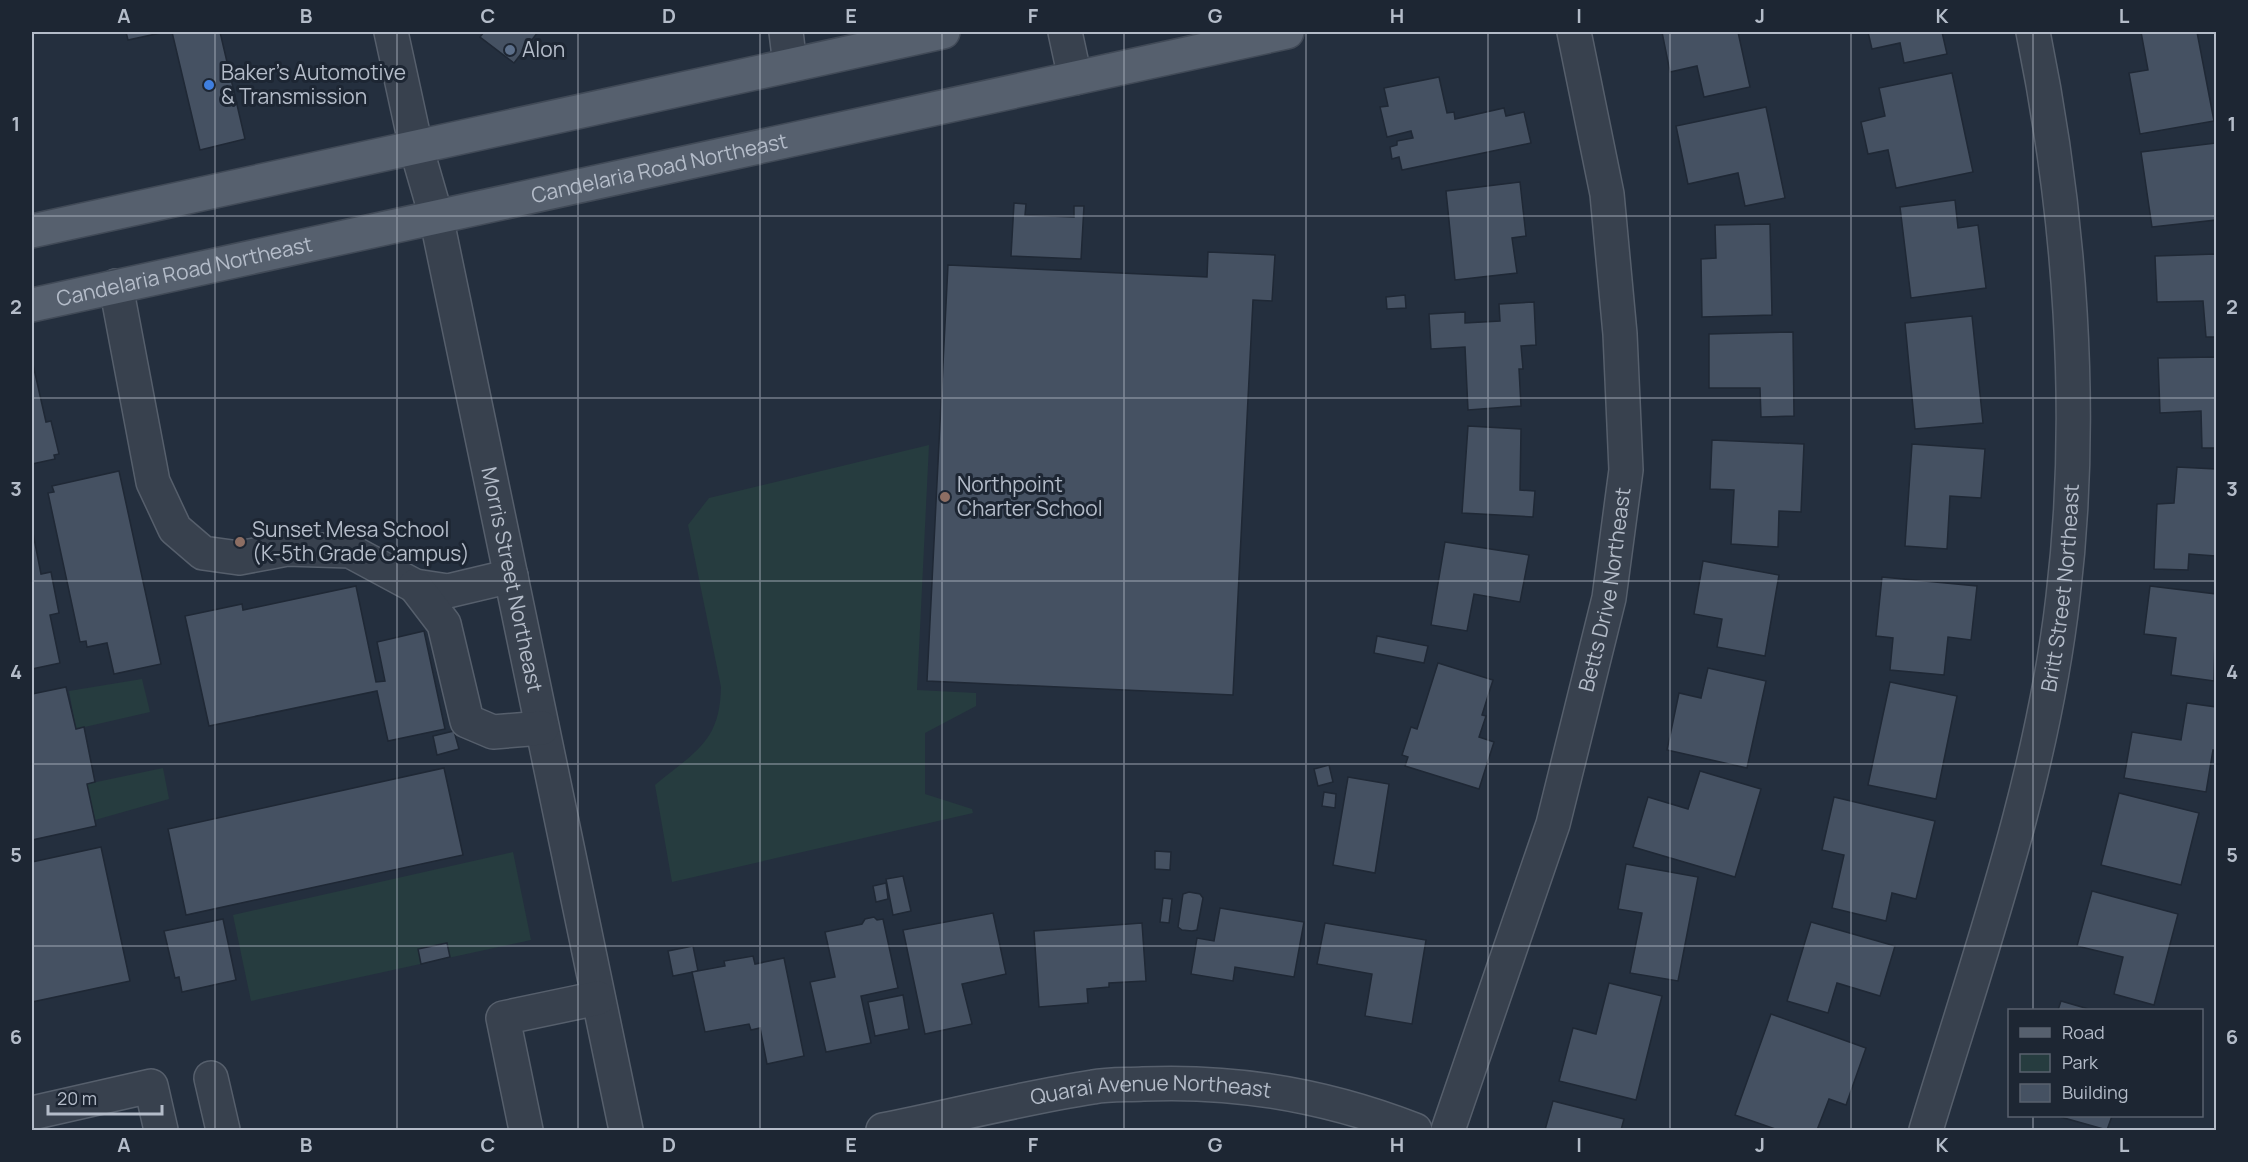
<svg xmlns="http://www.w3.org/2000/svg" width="2248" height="1162" font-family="Manrope,sans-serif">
	<rect width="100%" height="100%" fill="#242f3e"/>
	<g fill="#263c3f">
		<path d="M 929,445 L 917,690 L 976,693 L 976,706 L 925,733 L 925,794 L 972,809 L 973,813 L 672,882 L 655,785 C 694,752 720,743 721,687 L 688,525 L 709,498 Z"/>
		<path d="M 142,679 L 150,712 L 76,729 L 69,691 Z"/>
		<path d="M 163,768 L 169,799 L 95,820 L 87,784 Z"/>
		<path d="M 513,852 L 531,940 L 251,1001 L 233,915 Z"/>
	</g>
	<g fill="#455162" stroke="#1f2835" stroke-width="1.5">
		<path d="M 126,32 L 165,32 L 128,40 Z"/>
		<path d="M 172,32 L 220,32 L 245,139 L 200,150 Z"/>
		<path d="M 484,32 L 538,32 L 514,63 L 480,37 Z"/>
		<path d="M 1662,32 L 1738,32 L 1750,87 L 1704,97 L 1697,66 L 1670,72 Z"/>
		<path d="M 1868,32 L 1942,32 L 1947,54 L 1904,63 L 1900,43 L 1872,49 Z"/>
		<path d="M 2141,32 L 2197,32 L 2214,121 L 2140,134 L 2129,73 L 2148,70 Z"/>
		<path d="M 1952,73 L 1973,172 L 1896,188 L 1888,150 L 1868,154 L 1861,122 L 1885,116 L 1879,88 Z"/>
		<path d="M 1439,77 L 1447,113 L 1454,112 L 1455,119 L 1504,108 L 1506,116 L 1524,112 L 1531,143 L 1402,170 L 1399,157 L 1392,159 L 1390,147 L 1397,145 L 1397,141 L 1413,138 L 1411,131 L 1387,137 L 1380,107 L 1388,106 L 1384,88 Z"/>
		<path d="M 1766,107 L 1785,198 L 1745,206 L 1738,173 L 1688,184 L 1676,126 Z"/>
		<path d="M 2216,143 L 2216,220 L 2152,227 L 2141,152 Z"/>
		<path d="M 1520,182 L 1526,236 L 1512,238 L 1517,273 L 1455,280 L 1446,191 Z"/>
		<path d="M 1955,200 L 1958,228 L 1978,225 L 1986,288 L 1911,298 L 1900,207 Z"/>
		<path d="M 1014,203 L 1026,204 L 1025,215 L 1074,217 L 1074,206 L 1084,206 L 1081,259 L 1011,256 Z"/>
		<path d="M 1770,224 L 1772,315 L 1702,317 L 1701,259 L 1716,258 L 1715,225 Z"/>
		<path d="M 1208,252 L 1275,255 L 1272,301 L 1253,300 L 1233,695 L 927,681 L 948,265 L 1207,277 Z"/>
		<path d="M 2216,254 L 2216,337 L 2206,337 L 2203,301 L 2157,302 L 2155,256 Z"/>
		<path d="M 1405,295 L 1406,308 L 1387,309 L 1386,297 Z"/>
		<path d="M 1534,302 L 1536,345 L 1521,346 L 1523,369 L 1519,369 L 1521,406 L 1468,410 L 1465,347 L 1431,349 L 1429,314 L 1465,312 L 1465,323 L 1500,321 L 1499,304 Z"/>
		<path d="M 1972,316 L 1983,423 L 1915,429 L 1905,323 Z"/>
		<path d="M 1793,332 L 1794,416 L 1761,417 L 1760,388 L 1709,388 L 1709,334 Z"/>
		<path d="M 2216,357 L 2216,448 L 2202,448 L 2201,411 L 2160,413 L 2158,358 Z"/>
		<path d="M 32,360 L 46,422 L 51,421 L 59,454 L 54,455 L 55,459 L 32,464 Z"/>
		<path d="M 1468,426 L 1521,429 L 1520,490 L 1535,491 L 1533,517 L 1462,513 Z"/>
		<path d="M 1712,440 L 1804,444 L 1801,512 L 1779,511 L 1778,547 L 1731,544 L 1734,490 L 1710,489 Z"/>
		<path d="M 1912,444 L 1985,449 L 1981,498 L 1950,496 L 1947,549 L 1905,546 Z"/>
		<path d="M 2177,467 L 2216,469 L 2216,556 L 2189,554 L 2188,570 L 2154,569 L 2157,504 L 2174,503 Z"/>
		<path d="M 119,471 L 161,664 L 114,674 L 107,643 L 87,647 L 86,641 L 80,642 L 48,493 L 54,492 L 52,486 Z"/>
		<path d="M 32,528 L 41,574 L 51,572 L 59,613 L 50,615 L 60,663 L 32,669 Z"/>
		<path d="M 1445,542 L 1529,555 L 1520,602 L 1474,594 L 1467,631 L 1431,625 Z"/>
		<path d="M 1703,561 L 1779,575 L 1765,656 L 1717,647 L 1722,619 L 1694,614 Z"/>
		<path d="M 1882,577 L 1977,586 L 1971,640 L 1948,637 L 1944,675 L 1890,670 L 1893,638 L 1876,636 Z"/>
		<path d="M 356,586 L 376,682 L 385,681 L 377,642 L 424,631 L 445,729 L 388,741 L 377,691 L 209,726 L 185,616 L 242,604 L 243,610 Z"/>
		<path d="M 2150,586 L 2216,594 L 2214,681 L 2171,675 L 2176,638 L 2144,634 Z"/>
		<path d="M 1377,636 L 1428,646 L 1424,663 L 1374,653 Z"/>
		<path d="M 1438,663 L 1493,680 L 1482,715 L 1486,716 L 1479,737 L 1494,742 L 1479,789 L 1405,766 L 1408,757 L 1402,755 L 1411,727 L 1417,729 Z"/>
		<path d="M 1708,668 L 1766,681 L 1747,768 L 1667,750 L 1679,693 L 1701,698 Z"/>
		<path d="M 1890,682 L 1957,696 L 1936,799 L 1868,785 Z"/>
		<path d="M 66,687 L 76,729 L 84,727 L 95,782 L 87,784 L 96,826 L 32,840 L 32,694 Z"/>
		<path d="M 2187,703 L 2216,707 L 2216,751 L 2213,750 L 2206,792 L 2124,778 L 2132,732 L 2181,740 Z"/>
		<path d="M 454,731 L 459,749 L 437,755 L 433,736 Z"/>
		<path d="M 1329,765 L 1333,782 L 1318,786 L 1314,769 Z"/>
		<path d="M 444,768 L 463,855 L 186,915 L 168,829 Z"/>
		<path d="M 1700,771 L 1761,789 L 1735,877 L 1633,847 L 1648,797 L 1688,809 Z"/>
		<path d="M 1348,777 L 1389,784 L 1375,873 L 1333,865 Z"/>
		<path d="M 1324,792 L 1336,794 L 1335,808 L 1322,806 Z"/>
		<path d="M 2119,793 L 2199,813 L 2181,885 L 2101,865 Z"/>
		<path d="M 1834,797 L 1935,821 L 1916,899 L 1892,893 L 1886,921 L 1832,908 L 1844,855 L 1822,850 Z"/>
		<path d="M 101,847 L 130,981 L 32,1002 L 32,862 Z"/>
		<path d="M 1155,851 L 1171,852 L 1170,870 L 1155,869 Z"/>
		<path d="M 1626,864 L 1698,877 L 1678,981 L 1630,973 L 1642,913 L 1618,909 Z"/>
		<path d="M 903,876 L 911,911 L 893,915 L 886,879 Z"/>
		<path d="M 886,883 L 888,899 L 876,902 L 873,886 Z"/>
		<path d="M 2092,891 L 2178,914 L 2154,1005 L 2114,994 L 2123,957 L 2077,946 Z"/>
		<path d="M 1189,892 L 1200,894 L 1203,898 L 1197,930 L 1192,931 L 1182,930 L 1178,927 L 1183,894 Z"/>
		<path d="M 1163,898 L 1172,899 L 1169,923 L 1160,922 Z"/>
		<path d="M 1220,908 L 1304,922 L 1294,977 L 1235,967 L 1233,981 L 1191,974 L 1197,938 L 1214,941 Z"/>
		<path d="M 993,913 L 1006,974 L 962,984 L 972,1024 L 925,1034 L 903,930 Z"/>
		<path d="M 874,917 L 877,920 L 883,919 L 898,988 L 861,996 L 871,1043 L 826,1052 L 810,982 L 835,977 L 825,932 L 862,924 L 865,919 Z"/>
		<path d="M 223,919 L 236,980 L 182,992 L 179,977 L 175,978 L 164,931 Z"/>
		<path d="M 1811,922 L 1895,946 L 1880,996 L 1837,983 L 1828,1013 L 1787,1001 Z"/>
		<path d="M 1142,923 L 1146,981 L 1109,983 L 1109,987 L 1087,989 L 1088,1003 L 1039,1007 L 1034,931 Z"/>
		<path d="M 1325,923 L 1426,940 L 1412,1024 L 1365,1016 L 1372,974 L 1317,964 Z"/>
		<path d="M 447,943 L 450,957 L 421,964 L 418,949 Z"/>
		<path d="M 693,946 L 698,971 L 673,976 L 668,951 Z"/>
		<path d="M 753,956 L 755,964 L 784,958 L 804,1056 L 767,1064 L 760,1028 L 751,1030 L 749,1024 L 705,1032 L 692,972 L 725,966 L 724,961 Z"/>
		<path d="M 1609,983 L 1662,996 L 1636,1100 L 1559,1081 L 1573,1028 L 1596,1034 Z"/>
		<path d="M 903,995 L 909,1029 L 875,1036 L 868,1002 Z"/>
		<path d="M 2061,1001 L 2092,1010 L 2058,1010 Z"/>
		<path d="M 1771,1014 L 1866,1048 L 1846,1105 L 1829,1099 L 1817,1130 L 1778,1130 L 1735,1115 Z"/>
		<path d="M 1553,1101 L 1624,1119 L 1621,1130 L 1545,1130 Z"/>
		<path d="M 2057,1116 L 2112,1116 L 2107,1130 Z"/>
	</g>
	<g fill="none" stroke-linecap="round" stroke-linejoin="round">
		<g stroke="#565f6c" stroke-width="36">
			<g id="minor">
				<path id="s1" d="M 391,32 L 416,147 L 436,216 L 626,1130"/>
				<path d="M 786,32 L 790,65"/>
				<path d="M 1065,32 L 1075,78"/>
				<path d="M 116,286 L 153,482 L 175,529 L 203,553 L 239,558 L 287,549 L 350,551 L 415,586 L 448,591 L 511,576"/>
				<path d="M 415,586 L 444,624 L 467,721 L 493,732 L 542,728"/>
				<path d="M 211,1078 L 223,1130"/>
				<path d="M 32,1113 L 151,1086 L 161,1130"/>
				<path d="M 526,1130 L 503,1018 L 598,998"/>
				<path id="s2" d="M 883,1130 C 953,1116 1022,1098 1093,1087 C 1109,1084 1126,1085 1143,1084 C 1237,1080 1328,1096 1415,1130"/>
				<path id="s3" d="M 1448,1130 L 1553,824 L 1609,598 L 1626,470 L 1620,334 L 1607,194 L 1574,32"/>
				<path id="s4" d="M 1926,1130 C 1979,955 2042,780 2063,597 C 2085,413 2070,213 2033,32"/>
			</g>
		</g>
		<g stroke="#414a57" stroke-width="36">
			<g id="major">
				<path d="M 32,231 L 943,32"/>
				<path id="s5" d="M 32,305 L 1287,32"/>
			</g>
		</g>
		<use href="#minor" stroke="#38414e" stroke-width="33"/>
		<use href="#major" stroke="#56606e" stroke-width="33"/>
	</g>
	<path fill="none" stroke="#b4bcc9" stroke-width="1.5" stroke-opacity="0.55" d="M 215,32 L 215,1130M 397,32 L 397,1130M 578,32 L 578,1130M 760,32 L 760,1130M 942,32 L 942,1130M 1124,32 L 1124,1130M 1306,32 L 1306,1130M 1488,32 L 1488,1130M 1670,32 L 1670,1130M 1851,32 L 1851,1130M 2033,32 L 2033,1010M 32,216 L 2216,216M 32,398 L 2216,398M 32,581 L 2216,581M 32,764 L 2216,764M 32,946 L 2216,946M 2033,1116 L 2033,1130"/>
	<circle fill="#5c6f8a" stroke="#1d2633" stroke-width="2" cx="510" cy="50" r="6"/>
	<circle fill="#3f7fe0" stroke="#1d2633" stroke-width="2" cx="209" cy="85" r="6"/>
	<g fill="#8d6e63" stroke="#1d2633" stroke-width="2">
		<circle cx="945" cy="497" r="6"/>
		<circle cx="240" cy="542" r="6"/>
	</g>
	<g text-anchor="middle" stroke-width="6" stroke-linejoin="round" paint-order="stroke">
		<g font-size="21" fill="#b4bcc9" stroke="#1d2633" text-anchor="start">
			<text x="522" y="57">Alon</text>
			<text x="221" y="80">Baker's Automotive<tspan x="221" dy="24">&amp; Transmission</tspan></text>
			<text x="957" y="492">Northpoint<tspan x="957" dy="24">Charter School</tspan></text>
			<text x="252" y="537">Sunset Mesa School<tspan x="252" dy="24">(K-5th Grade Campus)</tspan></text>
		</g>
		<g font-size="21" fill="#b4bcc9" stroke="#1d2633">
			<text dy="7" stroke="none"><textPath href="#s5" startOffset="642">Candelaria Road Northeast</textPath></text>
			<text dy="7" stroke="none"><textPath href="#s5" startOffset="156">Candelaria Road Northeast</textPath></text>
			<text dy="7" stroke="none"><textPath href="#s1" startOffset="561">Morris Street Northeast</textPath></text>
			<text dy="7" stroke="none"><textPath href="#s4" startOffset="560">Britt Street Northeast</textPath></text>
			<text dy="7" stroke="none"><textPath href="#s3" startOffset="564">Betts Drive Northeast</textPath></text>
			<text dy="7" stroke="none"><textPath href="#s2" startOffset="272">Quarai Avenue Northeast</textPath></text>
		</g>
	</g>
	<rect width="2248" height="1162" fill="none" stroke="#1d2633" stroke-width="66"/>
	<rect x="2008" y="1009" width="195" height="108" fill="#1d2633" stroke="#59626f" stroke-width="1.5"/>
	<rect x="2020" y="1028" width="30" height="9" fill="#56606e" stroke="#59626f" stroke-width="1.5"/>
	<text x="2062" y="1039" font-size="18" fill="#b4bcc9">Road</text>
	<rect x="2020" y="1054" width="30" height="18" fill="#263c3f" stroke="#59626f" stroke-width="1.5"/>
	<text x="2062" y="1069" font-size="18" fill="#b4bcc9">Park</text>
	<rect x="2020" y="1084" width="30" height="18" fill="#455162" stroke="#59626f" stroke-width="1.5"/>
	<text x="2062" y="1099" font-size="18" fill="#b4bcc9">Building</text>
	<path d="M48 1105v9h114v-9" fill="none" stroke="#b4bcc9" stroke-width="3"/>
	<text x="57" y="1105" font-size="18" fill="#b4bcc9" stroke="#1d2633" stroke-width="4.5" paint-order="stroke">20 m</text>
	<rect x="33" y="33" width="2182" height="1096" fill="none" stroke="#b4bcc9" stroke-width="2"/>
	<g font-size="20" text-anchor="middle" font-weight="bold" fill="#b4bcc9">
		<text x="124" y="23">A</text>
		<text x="306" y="23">B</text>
		<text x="488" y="23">C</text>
		<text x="669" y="23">D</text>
		<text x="851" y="23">E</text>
		<text x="1033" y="23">F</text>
		<text x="1215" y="23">G</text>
		<text x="1397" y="23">H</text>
		<text x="1579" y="23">I</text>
		<text x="1760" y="23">J</text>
		<text x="1942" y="23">K</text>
		<text x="2124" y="23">L</text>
		<text x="16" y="131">1</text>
		<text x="2232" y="131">1</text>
		<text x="16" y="314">2</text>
		<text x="2232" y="314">2</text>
		<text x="16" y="496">3</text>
		<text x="2232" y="496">3</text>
		<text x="16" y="679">4</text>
		<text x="2232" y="679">4</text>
		<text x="16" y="862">5</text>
		<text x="2232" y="862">5</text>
		<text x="16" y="1044">6</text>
		<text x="2232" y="1044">6</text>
		<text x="124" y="1152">A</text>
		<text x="306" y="1152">B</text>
		<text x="488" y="1152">C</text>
		<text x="669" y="1152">D</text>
		<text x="851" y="1152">E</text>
		<text x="1033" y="1152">F</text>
		<text x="1215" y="1152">G</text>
		<text x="1397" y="1152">H</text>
		<text x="1579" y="1152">I</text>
		<text x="1760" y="1152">J</text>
		<text x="1942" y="1152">K</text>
		<text x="2124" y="1152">L</text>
	</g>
</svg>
